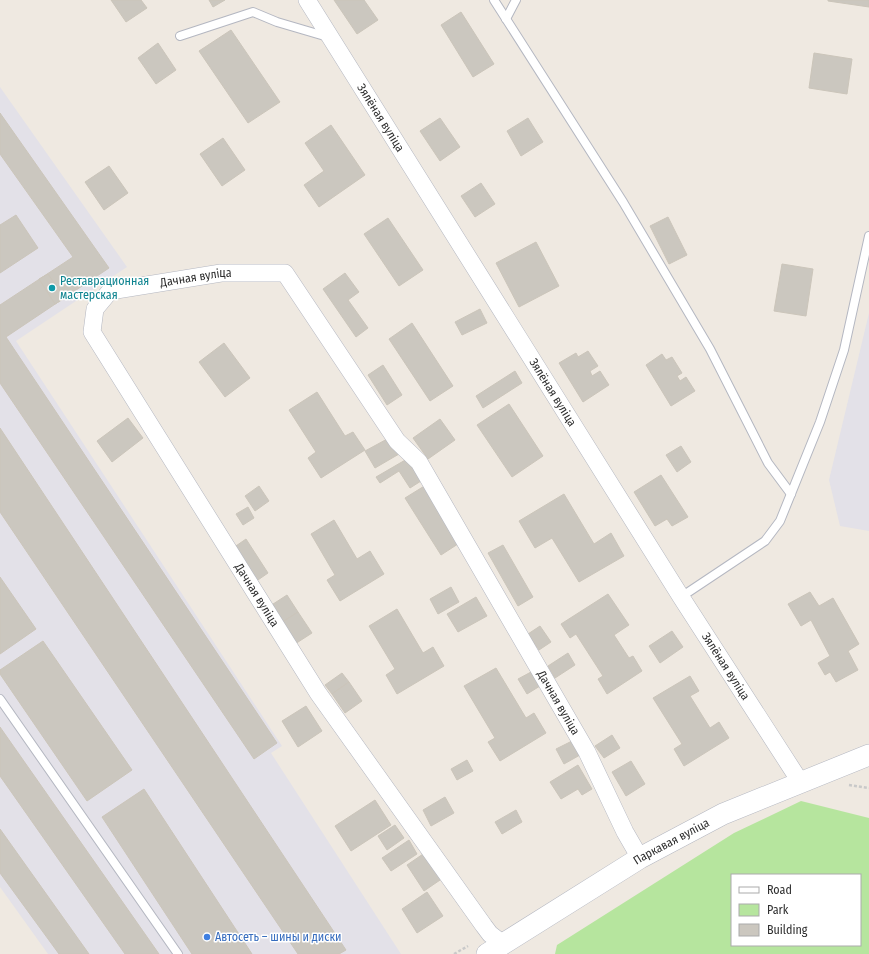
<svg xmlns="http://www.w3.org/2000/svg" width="869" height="954" font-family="'Fira Sans Condensed',sans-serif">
	<rect width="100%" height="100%" fill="#efe9e1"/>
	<g fill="#e3e1e8">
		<path d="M 0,87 L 127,267 L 16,341 L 282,746 L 271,753 L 401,954 L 48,954 L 0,887 Z"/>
		<path d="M 869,313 L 869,531 L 840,526 L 829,480 Z"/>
	</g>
	<path fill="#b6e59e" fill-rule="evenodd" d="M 801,801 L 869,818 L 869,954 L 555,954 L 557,945 L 734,833 ZM 732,875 L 860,875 L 860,945 L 732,945 Z"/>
	<g fill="#cbc7bf" stroke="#cbc5ba">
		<path d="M 111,0 L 141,0 L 147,8 L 126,22 Z"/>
		<path d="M 209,0 L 225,0 L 213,7 Z"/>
		<path d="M 334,0 L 364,0 L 378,20 L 357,34 Z"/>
		<path d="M 828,0 L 869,0 L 869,7 L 828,1 Z"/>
		<path d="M 461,12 L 494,64 L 473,77 L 441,25 Z"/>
		<path d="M 231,30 L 280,102 L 248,123 L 199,51 Z"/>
		<path d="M 158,43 L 176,70 L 156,84 L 138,58 Z"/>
		<path d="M 814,53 L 852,59 L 847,94 L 809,88 Z"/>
		<path d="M 0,113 L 109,268 L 6,337 L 277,743 L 254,759 L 0,383 L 0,305 L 73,257 L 0,154 Z"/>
		<path d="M 440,118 L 460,147 L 440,161 L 420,131 Z"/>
		<path d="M 528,118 L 543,142 L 521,156 L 507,131 Z"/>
		<path d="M 331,125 L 365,175 L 319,207 L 304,185 L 324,171 L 305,143 Z"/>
		<path d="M 223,138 L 245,170 L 222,186 L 200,154 Z"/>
		<path d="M 109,166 L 128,193 L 104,210 L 85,182 Z"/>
		<path d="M 481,183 L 495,204 L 475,217 L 461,196 Z"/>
		<path d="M 16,215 L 38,248 L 0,273 L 0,225 Z"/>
		<path d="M 668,217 L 687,255 L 669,264 L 650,226 Z"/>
		<path d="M 388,218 L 423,270 L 399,286 L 364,234 Z"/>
		<path d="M 536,242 L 559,286 L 519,307 L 496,263 Z"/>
		<path d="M 782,264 L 813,269 L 806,316 L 774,311 Z"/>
		<path d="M 345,273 L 359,292 L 348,300 L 368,328 L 356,337 L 323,289 Z"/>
		<path d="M 48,274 L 65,298 L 55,304 L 39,279 Z"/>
		<path d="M 480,309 L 487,323 L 462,335 L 455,322 Z"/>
		<path d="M 412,323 L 453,386 L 430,401 L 389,339 Z"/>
		<path d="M 224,343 L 250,378 L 225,397 L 199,362 Z"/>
		<path d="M 588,351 L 598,366 L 590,371 L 592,376 L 600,371 L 609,385 L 583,402 L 559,363 L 576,353 L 578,357 Z"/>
		<path d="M 662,354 L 666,360 L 672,357 L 682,373 L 677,376 L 680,381 L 686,377 L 695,391 L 671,406 L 646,365 Z"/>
		<path d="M 383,365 L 402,395 L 387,405 L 368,375 Z"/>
		<path d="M 515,371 L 522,383 L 483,408 L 476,396 Z"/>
		<path d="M 317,392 L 345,436 L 353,432 L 365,450 L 321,478 L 308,458 L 316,452 L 289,410 Z"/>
		<path d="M 509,404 L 543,456 L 512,477 L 477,425 Z"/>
		<path d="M 128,418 L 143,438 L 112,462 L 97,441 Z"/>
		<path d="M 440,419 L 455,440 L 428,459 L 413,438 Z"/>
		<path d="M 0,428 L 346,950 L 339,954 L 298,954 L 0,512 Z"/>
		<path d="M 389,438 L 399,454 L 375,468 L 365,451 Z"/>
		<path d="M 681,446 L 691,462 L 677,472 L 666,455 Z"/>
		<path d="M 407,459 L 421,481 L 410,488 L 399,471 L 380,483 L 376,477 Z"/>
		<path d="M 661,475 L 688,517 L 672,526 L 667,519 L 655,526 L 634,492 Z"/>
		<path d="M 426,485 L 461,542 L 441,555 L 405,498 Z"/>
		<path d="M 259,486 L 269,501 L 255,511 L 245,496 Z"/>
		<path d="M 564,494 L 594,544 L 611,533 L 624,556 L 579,582 L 552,538 L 535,548 L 519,521 Z"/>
		<path d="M 248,507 L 254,518 L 243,525 L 236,514 Z"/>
		<path d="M 334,520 L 357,559 L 370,551 L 384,574 L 340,601 L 327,580 L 335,575 L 311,534 Z"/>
		<path d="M 246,539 L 268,573 L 255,582 L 233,548 Z"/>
		<path d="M 503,545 L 533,597 L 518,606 L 488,553 Z"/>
		<path d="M 0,577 L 36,629 L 0,654 Z"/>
		<path d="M 451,587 L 459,602 L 438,614 L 430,599 Z"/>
		<path d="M 810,592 L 819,606 L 833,598 L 859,644 L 848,651 L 858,670 L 836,682 L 830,672 L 825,675 L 818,663 L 830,656 L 811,620 L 801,626 L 788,604 Z"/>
		<path d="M 608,594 L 629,625 L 614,635 L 629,658 L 633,656 L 642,671 L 607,694 L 598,679 L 603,676 L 576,634 L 570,638 L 561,624 Z"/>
		<path d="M 287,595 L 298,612 L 281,623 L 270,606 Z"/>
		<path d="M 476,597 L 487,616 L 458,632 L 447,614 Z"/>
		<path d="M 397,609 L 423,653 L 433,647 L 444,666 L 397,694 L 386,675 L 395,669 L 369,626 Z"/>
		<path d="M 298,612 L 312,633 L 295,644 L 281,623 Z"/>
		<path d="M 540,626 L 551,642 L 539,650 L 528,634 Z"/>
		<path d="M 672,631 L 683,647 L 660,663 L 649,646 Z"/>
		<path d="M 43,641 L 132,770 L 87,801 L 0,674 L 0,670 Z"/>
		<path d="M 568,653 L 575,665 L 555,678 L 548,666 Z"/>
		<path d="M 496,668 L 526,718 L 534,713 L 546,733 L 500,761 L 488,742 L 495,738 L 464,686 Z"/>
		<path d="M 531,672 L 540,686 L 527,694 L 518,679 Z"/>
		<path d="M 342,673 L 349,682 L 332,694 L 325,685 Z"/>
		<path d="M 690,676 L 699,691 L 690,696 L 710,728 L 719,722 L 729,738 L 684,766 L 674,749 L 682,744 L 653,698 Z"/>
		<path d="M 349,682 L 362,701 L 345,713 L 332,694 Z"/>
		<path d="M 306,706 L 322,731 L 298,747 L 282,721 Z"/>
		<path d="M 0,727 L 159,954 L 125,954 L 0,776 Z"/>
		<path d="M 612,735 L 620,748 L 604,758 L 595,746 Z"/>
		<path d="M 572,741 L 580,755 L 564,764 L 556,749 Z"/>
		<path d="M 467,760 L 473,771 L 457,780 L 451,769 Z"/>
		<path d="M 631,761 L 645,784 L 626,796 L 612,772 Z"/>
		<path d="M 578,765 L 592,789 L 582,795 L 578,789 L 561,799 L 550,782 Z"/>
		<path d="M 144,789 L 252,954 L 192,954 L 102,817 Z"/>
		<path d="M 445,797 L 454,813 L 431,826 L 423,810 Z"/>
		<path d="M 375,800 L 391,825 L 351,851 L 335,826 Z"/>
		<path d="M 516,810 L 522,822 L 502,834 L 495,822 Z"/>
		<path d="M 395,825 L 404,838 L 387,850 L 378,836 Z"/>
		<path d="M 0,829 L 89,954 L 59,954 L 0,873 Z"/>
		<path d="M 409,840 L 417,854 L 391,871 L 382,858 Z"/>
		<path d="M 426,852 L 443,878 L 424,891 L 407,865 Z"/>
		<path d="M 427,892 L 443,916 L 417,933 L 402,909 Z"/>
	</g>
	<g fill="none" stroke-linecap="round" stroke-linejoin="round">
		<g stroke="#b4b7c1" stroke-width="10">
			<g id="service">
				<path d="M 494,0 L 623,202 L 710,349 L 768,463 L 791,494"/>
				<path d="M 506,19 L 516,0"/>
				<path d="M 180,36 L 253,12 L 277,22 L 328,37"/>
				<path d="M 681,597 L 765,541 L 780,521 L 820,422 L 844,350 L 869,236"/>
				<path d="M 0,699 L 178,954"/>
			</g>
		</g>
		<g stroke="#b4b7c1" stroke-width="18">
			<g id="minor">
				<path id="s1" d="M 307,0 L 681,597 L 801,783"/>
				<path id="s2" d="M 503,944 L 490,934 L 484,926 L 318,693 L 92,332 L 95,309 L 110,291 L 221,273 L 285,273 L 397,441 L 419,462 L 587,752 L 625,832 L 640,858"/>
			</g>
		</g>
		<g stroke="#b4b7c1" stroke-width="22">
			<g id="tertiary">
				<path id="s3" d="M 487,954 L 640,858 L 723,814 L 869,755"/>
			</g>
		</g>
		<g stroke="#c9c9c9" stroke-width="2.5" stroke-dasharray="3 2" stroke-linecap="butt">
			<path d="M 849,785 L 869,788"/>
			<path d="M 454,954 L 468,946"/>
		</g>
		<use href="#service" stroke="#fff" stroke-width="8"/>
		<use href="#minor" stroke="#fff" stroke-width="17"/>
		<use href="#tertiary" stroke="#fff" stroke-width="21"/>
	</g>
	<circle fill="#0f9aa8" stroke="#fff" stroke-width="1.5" cx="52" cy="288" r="4"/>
	<circle fill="#3f7fe0" stroke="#fff" stroke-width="1.5" cx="207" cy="937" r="4"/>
	<g text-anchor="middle" stroke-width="3" stroke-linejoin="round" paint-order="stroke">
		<g font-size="12" fill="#2e2e2e" stroke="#fff">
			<text dy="4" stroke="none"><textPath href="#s1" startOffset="139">Зялёная вуліца</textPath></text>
			<text dy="4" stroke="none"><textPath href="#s2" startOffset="872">Дачная вуліца</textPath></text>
			<text dy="4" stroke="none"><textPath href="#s1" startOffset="463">Зялёная вуліца</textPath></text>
			<text transform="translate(257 595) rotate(58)" y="4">Дачная вуліца</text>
			<text dy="4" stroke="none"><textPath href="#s1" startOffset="787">Зялёная вуліца</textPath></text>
			<text dy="4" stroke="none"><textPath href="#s2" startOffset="1472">Дачная вуліца</textPath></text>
			<text dy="4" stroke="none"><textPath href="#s3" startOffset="216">Паркавая вуліца</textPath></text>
		</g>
		<g font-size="12" fill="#0d838f" stroke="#fff" text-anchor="start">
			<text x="60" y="285">Реставрационная<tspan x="60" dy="14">мастерская</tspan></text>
		</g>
		<g font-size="12" fill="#366cbe" stroke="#fff" text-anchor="start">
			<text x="215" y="941">Автосеть – шины и диски</text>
		</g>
	</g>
	<rect x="731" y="874" width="130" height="72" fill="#ffffff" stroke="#ababab"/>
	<rect x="739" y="887" width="20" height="6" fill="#ffffff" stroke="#ababab"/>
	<text x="767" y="894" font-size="12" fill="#2e2e2e">Road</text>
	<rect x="739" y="904" width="20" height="12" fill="#b6e59e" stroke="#ababab"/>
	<text x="767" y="914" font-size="12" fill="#2e2e2e">Park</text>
	<rect x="739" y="924" width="20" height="12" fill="#cbc7bf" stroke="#ababab"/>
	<text x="767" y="934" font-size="12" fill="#2e2e2e">Building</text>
</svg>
